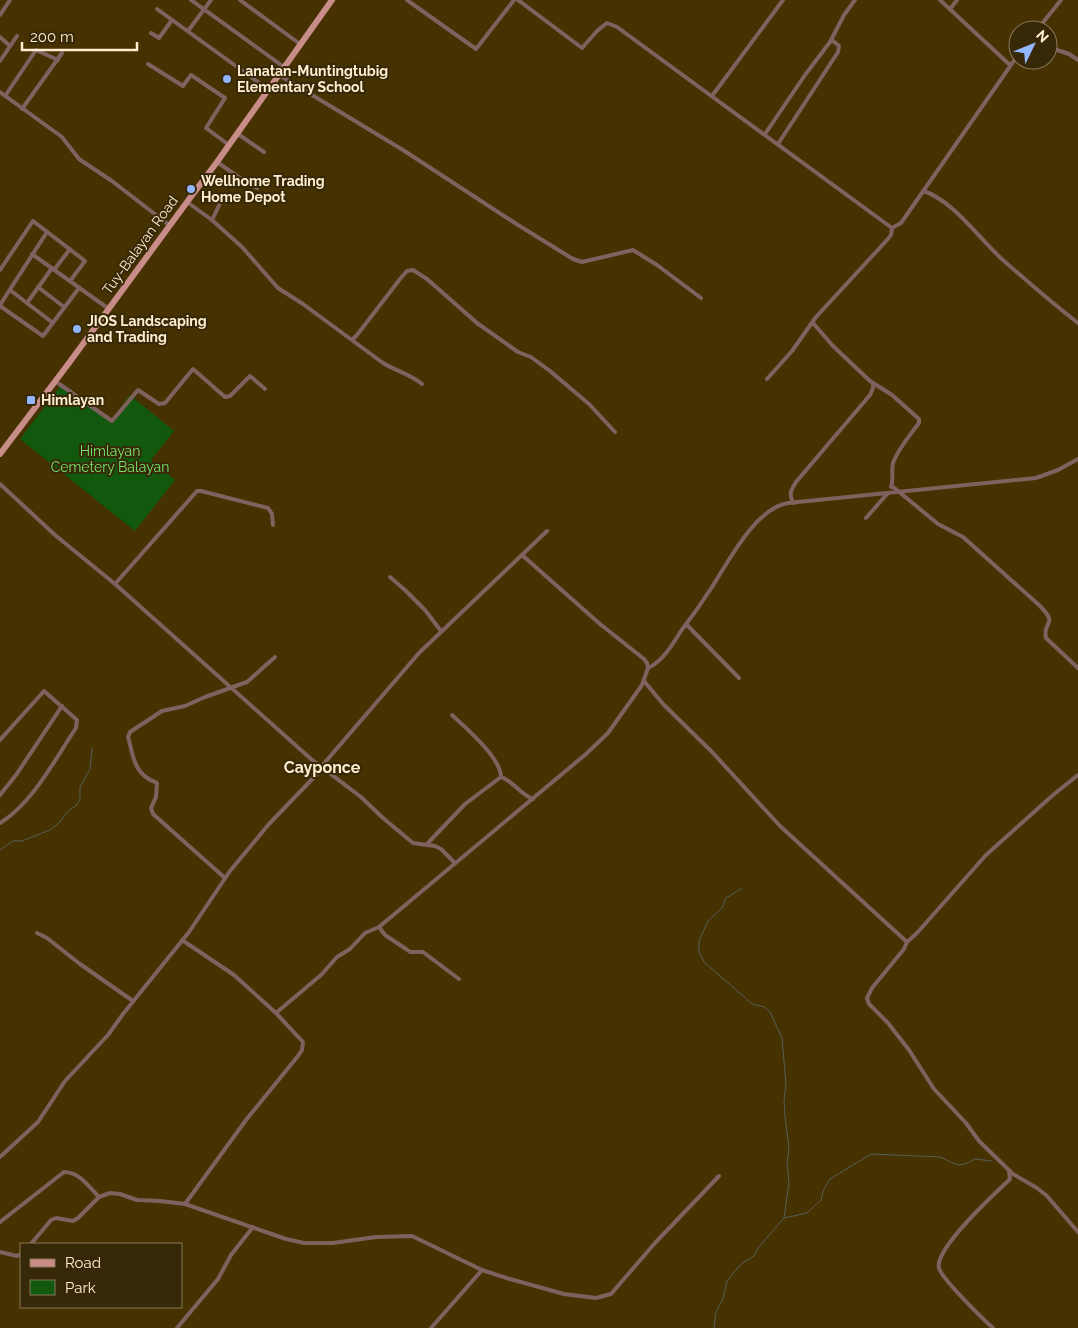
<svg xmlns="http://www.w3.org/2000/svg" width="1078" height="1328" font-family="Raleway,sans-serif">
	<rect width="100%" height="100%" fill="#463100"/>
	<path fill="#12580f" d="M 62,384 L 112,419 L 130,395 L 174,431 L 151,460 L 175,480 L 135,531 L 20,439 Z"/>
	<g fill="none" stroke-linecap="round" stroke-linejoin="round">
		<g stroke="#536059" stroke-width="1">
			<path d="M 0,850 L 13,841 L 22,841 L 50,830 L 59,823 L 69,810 L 76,806 L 80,799 L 80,787 L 90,769 L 92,748"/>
			<path d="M 742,888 L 726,898 L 722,908 L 708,921 L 699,941 L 699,952 L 704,962 L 742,995 L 752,1004 L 764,1007 L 770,1012 L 782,1038 L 786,1084 L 784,1101 L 785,1116 L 789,1148 L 787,1163 L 789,1183 L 784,1218"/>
			<path d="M 714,1328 L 716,1312 L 723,1299 L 727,1281 L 741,1264 L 754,1256 L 758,1248 L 784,1218 L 807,1213 L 821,1200 L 823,1191 L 830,1179 L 871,1154 L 940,1157 L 958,1165 L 965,1164 L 975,1159 L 992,1161"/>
		</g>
		<g stroke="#7f6260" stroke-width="4">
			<path d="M 191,0 L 284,67"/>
			<path d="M 240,0 L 300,44"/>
			<path d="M 407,0 L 476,49 L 514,0"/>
			<path d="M 518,0 L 582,48 L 597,31 L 607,23 L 617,27 L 892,228 L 901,223 L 1018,55"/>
			<path d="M 940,0 L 1010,65"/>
			<path d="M 157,9 L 269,90"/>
			<path d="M 950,9 L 957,0"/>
			<path d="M 0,15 L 10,0"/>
			<path d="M 1037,30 L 1061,0"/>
			<path d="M 188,31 L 211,0"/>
			<path d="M 151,33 L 159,38 L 172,20"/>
			<path d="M 0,37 L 10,46"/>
			<path d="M 1048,47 L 1069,54 L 1078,60"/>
			<path d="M 0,61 L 17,36"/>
			<path d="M 148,64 L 183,86 L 191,75 L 225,98 L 206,128 L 229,145"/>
			<path d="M 279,75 L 403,150 L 518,225 L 573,259 L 582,262 L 633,250 L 657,265 L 701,298"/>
			<path d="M 0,92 L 62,137 L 79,159 L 112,181 L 169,225"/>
			<path d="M 5,96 L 36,50 L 58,60"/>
			<path d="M 712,96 L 783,0"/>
			<path d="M 22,109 L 62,53"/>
			<path d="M 238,134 L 264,152"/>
			<path d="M 765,134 L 805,75 L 830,42 L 844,15 L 855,0"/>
			<path d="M 778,144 L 838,52 L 839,46 L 832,40"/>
			<path d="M 217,162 L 247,183 L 257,188"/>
			<path d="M 923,191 C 952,199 981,241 1004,261 C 1028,282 1052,303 1078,323"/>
			<path d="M 187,202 L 212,220 L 242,247 L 278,288 L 303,304 L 383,363 C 396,371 410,374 422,384"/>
			<path d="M 212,220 L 223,197"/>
			<path d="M 32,254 L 109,309"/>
			<path d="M 0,270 L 33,221 L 85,261 L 70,281"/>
			<path d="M 54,270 L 70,249"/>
			<path d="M 38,287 L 64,307"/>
			<path d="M 10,290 L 53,323"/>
			<path d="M 27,303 L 52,268"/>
			<path d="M 0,305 L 47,232"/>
			<path d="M 0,306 L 43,336 L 79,288"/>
			<path d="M 813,323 L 833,346 L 870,381 L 892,395 L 919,419 L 919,423 C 910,435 898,449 893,463 C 891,471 894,480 891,487"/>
			<path d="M 353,339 L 357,335 L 400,279 L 407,271 L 413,270 L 427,279 L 477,323 L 518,352 L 531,357 L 550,371 L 589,404 L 615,432"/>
			<path d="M 767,379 L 792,351 L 816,317 L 887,240 L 891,235 L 892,228"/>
			<path d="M 55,381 L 112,421 L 138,390 L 159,404 L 165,403 L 193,369 L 225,397 L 230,396 L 250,376 L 265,389"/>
			<path d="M 0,484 L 55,535 L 115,584 L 311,759 L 361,797 L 383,818 L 413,843 L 435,846 L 441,849 L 455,863"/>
			<path d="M 892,486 L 938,524 L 963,537 L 1039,605 C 1060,626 1042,620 1046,638 L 1078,668"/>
			<path d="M 794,503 C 788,495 791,490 796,482 L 870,395 L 873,388 L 873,384"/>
			<path d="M 866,518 L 888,493"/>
			<path d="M 390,577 L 405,590 L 425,610 L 441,631"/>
			<path d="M 115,584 L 197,491 L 201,491 L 268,508 L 272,514 L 273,525"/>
			<path d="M 686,624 L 739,678"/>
			<path d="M 648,668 C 662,662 673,644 681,631 C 691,618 701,604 710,590 C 728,563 754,509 788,503 L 1036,478 L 1058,470 L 1078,459"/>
			<path d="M 644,681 L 663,704 L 712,752 L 780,826 L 907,942"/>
			<path d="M 0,740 L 44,691 L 77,720 L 76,728 C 55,759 33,803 0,823"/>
			<path d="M 1078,775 L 1053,795 L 986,855 L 917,933 L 907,942 L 904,949 L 872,988 L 867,998 L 869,1004 L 888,1023 L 909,1050 L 934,1089 L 966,1123 L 979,1141 L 1013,1174 L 1037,1188 L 1047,1196 L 1078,1232"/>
			<path d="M 501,777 C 513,781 520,794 533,799"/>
			<path d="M 0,795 L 16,775 L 62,706"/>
			<path d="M 427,844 L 465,804 L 501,777 C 501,758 466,728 452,715"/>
			<path d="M 225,878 L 153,814 L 151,808 L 156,797 L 157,783 C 153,781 149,780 146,777 C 133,768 132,750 128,737 L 130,732 L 162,711 L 185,706 L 205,697 L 247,682 L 275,657"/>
			<path d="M 379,927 L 385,935 L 406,949 L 410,952 L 423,952 L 459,979"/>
			<path d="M 37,933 L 47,938 L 80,964 L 133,1001"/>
			<path d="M 182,940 L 234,975 L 276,1013 L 303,1042 L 302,1050 L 298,1056 L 246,1120 L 185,1204"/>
			<path d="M 276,1013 L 321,975 L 337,957 L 350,949 L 365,933 L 379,927 L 586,754 L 608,733 L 642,685 L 648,668 L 647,663 L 644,659 L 600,624 L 522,555"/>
			<path d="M 0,1157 L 38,1122 L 65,1081 L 108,1035 L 123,1014 L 189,932 L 230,871 L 269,824 L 318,773 L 321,767 L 419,653 L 547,531"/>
			<path d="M 0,1222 L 64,1172 C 80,1172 89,1187 99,1197"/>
			<path d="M 31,1244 L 51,1220 L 56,1218 L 73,1221 L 78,1218 L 99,1197 L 110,1193 L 120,1194 L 137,1200 L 160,1201 L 185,1204 L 286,1239 L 304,1243 L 333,1243 L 376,1237 L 412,1236 L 482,1270 L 510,1279 L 564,1294 L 596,1298 L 611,1294 L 655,1243 L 719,1176"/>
			<path d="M 0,1252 L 17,1256 L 21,1254"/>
			<path d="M 177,1328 L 218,1279 L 231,1255 L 253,1227"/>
			<path d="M 431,1328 L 482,1270"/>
			<path d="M 993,1328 C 983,1319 941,1278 939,1268 C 934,1250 993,1195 1007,1182 L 1010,1179 L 1009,1171"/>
		</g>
		<path stroke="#c88c89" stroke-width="6" d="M 0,454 L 69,363 L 187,202 L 217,162 L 332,0"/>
	</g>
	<g fill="#92b7fd" stroke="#372807" stroke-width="2">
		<circle cx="227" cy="79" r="5"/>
		<circle cx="191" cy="189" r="5"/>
		<circle cx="77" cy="329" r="5"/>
		<rect x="26" y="395" width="10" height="10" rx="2.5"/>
	</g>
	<g text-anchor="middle" stroke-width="4" stroke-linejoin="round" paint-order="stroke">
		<g font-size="14" font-weight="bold" fill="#ffeed1" stroke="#372807" text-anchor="start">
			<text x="237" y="76">Lanatan-Muntingtubig<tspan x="237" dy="16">Elementary School</tspan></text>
			<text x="201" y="186">Wellhome Trading<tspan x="201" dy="16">Home Depot</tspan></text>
			<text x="87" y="326">JIOS Landscaping<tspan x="87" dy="16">and Trading</tspan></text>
			<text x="41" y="405">Himlayan</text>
		</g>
		<g font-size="14" fill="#ffeed1" stroke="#372807">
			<text transform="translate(140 245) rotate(-54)" y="5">Tuy-Balayan Road</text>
		</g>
		<g font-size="14" fill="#74e46c" stroke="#372807">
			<text x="110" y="456">Himlayan<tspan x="110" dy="16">Cemetery Balayan</tspan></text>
		</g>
		<g font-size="16" font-weight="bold" fill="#ffeed1" stroke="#372807">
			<text x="322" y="773">Cayponce</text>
		</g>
	</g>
	<rect x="20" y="1243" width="162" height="65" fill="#372807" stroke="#877758"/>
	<rect x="30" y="1259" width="25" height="8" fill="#c88c89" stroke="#877758"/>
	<text x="65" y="1268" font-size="15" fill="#ffeed1">Road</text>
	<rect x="30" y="1280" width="25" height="15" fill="#12580f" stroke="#877758"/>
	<text x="65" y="1293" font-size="15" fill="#ffeed1">Park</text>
	<g transform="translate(1033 45) rotate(47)"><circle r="24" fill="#372807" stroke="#877758"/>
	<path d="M0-4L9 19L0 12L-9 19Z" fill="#92b7fd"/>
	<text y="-8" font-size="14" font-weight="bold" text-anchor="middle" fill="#ffeed1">N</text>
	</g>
	<path d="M22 42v8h115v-8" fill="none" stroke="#ffeed1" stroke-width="2.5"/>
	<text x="30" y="42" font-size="15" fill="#ffeed1" stroke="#372807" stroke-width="4" paint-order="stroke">200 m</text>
</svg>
